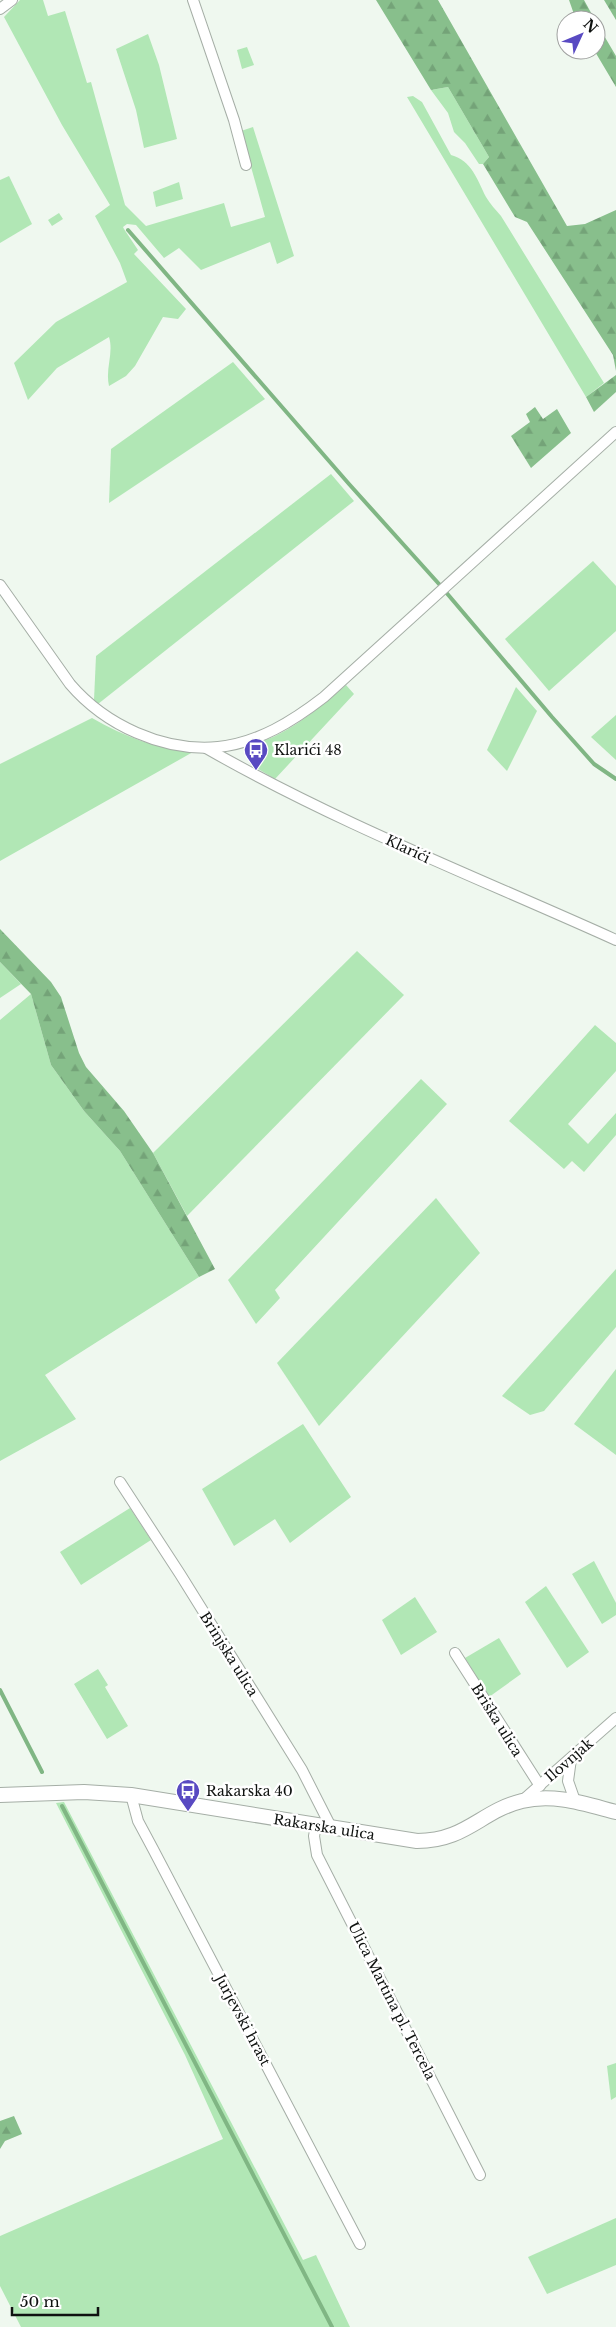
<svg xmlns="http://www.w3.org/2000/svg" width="616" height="2327" font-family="'Libre Baskerville',serif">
	<defs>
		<pattern id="forest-firs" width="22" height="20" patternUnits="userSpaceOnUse" patternTransform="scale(1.25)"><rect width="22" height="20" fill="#88bf8c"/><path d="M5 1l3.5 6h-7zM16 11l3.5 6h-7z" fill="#74a378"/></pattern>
	</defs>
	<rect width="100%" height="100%" fill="#eff8ef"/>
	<g fill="#b1e7b5">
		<path d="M 20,0 L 43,0 L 48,16 L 65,11 L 87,83 L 91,82 L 125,205 L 146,226 L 224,203 L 231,227 L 265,217 L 241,131 L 253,127 L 294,256 L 277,264 L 270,242 L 201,270 L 179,248 L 164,258 L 136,225 L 127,224 L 123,227 L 124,229 L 138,250 L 134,254 L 186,309 L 178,319 L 163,317 L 135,366 L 126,376 L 109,386 C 105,369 114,353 109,337 L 57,368 L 28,400 L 14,363 L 56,322 L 127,282 L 120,263 L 95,216 L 110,205 L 62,125 L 4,17 Z"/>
		<path d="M 148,34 L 159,65 L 177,139 L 144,148 L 136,110 L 116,49 Z"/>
		<path d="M 247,47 L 254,65 L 242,69 L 237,50 Z"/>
		<path d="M 448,87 L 489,157 L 483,164 L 479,164 L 465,143 L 454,132 L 448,113 L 431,90 Z"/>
		<path d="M 413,96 L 422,102 L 451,155 C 472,161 477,179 486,197 C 490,204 496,210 501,216 L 604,383 L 586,397 L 407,97 Z"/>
		<path d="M 9,176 L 32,224 L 0,243 L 0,180 Z"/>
		<path d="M 179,182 L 183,199 L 156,207 L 153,192 Z"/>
		<path d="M 59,213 L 63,219 L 52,226 L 48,220 Z"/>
		<path d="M 233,362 L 265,399 L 109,503 L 111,449 Z"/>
		<path d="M 331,474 L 354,501 L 98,704 L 94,700 L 96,656 Z"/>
		<path d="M 593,561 L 616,586 L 616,631 L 549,691 L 505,639 Z"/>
		<path d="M 346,685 L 354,694 L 275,779 L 250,764 L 248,755 C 253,741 267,741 279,734 C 304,721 325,703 346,685 Z"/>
		<path d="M 516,687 L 537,711 L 507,771 L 487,750 Z"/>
		<path d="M 616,715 L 616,760 L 591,737 Z"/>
		<path d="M 92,718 C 125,737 155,748 193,752 L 0,861 L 0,764 Z"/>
		<path d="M 357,951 L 404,995 L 187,1216 L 153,1153 Z"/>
		<path d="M 0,962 L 21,984 L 0,998 Z"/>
		<path d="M 31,994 L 51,1065 L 84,1111 L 120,1151 L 199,1277 L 45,1375 L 76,1419 L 0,1461 L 0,1020 Z"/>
		<path d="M 595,1025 L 616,1043 L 616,1071 L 568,1124 L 588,1144 L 616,1113 L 616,1135 L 584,1172 L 572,1161 L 564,1169 L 509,1121 Z"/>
		<path d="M 421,1079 L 447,1104 L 275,1290 L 280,1298 L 256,1324 L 228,1280 Z"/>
		<path d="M 436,1198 L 480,1253 L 319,1426 L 277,1363 Z"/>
		<path d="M 616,1269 L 616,1327 L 544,1411 L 530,1415 L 502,1396 Z"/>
		<path d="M 616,1369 L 616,1455 L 574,1424 Z"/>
		<path d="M 303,1424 L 351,1497 L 290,1543 L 275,1519 L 234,1546 L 202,1489 Z"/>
		<path d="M 130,1508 L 151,1540 L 81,1585 L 60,1552 Z"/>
		<path d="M 594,1561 L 616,1603 L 616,1615 L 602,1624 L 572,1574 Z"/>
		<path d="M 546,1586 L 589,1652 L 567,1668 L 525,1602 Z"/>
		<path d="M 415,1597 L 437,1632 L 401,1655 L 382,1620 Z"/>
		<path d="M 499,1638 L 521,1674 L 489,1697 L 465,1658 Z"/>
		<path d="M 98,1669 L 108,1685 L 105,1687 L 128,1726 L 107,1739 L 74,1684 Z"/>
		<path d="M 64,1802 L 303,2260 L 316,2255 L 350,2327 L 21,2327 L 0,2286 L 0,2236 L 223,2139 L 185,2055 L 56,1803 Z"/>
		<path d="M 616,2063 L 616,2097 L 611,2100 L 607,2066 Z"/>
		<path d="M 616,2218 L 616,2265 L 547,2294 L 528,2257 Z"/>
	</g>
	<g fill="url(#forest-firs)">
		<path d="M 376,0 L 438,0 L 567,226 L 585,224 L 616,210 L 616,371 L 613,355 L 527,222 L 515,217 L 483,164 L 489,157 L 448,87 L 431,90 Z"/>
		<path d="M 569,0 L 584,0 L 595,20 L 576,20 Z"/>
		<path d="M 604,0 L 616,0 L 616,20 Z"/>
		<path d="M 596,22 L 616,56 L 616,87 L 594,50 L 596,50 Z"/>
		<path d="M 616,375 L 616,392 L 594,412 L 586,397 Z"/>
		<path d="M 535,407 L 543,419 L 557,409 L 571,433 L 531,468 L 511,436 L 530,422 L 526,414 Z"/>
		<path d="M 0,929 L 51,982 L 61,997 L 79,1053 L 86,1067 L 124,1111 L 153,1153 L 215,1269 L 199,1277 L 120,1151 L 84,1111 L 51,1065 L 31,994 L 0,962 Z"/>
		<path d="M 14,2116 L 22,2134 L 5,2141 L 0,2149 L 0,2121 Z"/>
	</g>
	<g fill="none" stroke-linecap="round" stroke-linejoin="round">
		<g stroke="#80b684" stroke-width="4">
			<path d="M 128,230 L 349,484 L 439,584 L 552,717 L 594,764 L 616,779"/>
			<path d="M 0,1690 L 42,1772"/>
			<path d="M 62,1806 L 332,2327"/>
		</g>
		<g stroke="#a5aea6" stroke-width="12">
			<g id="street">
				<path d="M 193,0 L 234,120 L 246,165"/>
				<path d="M 0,9 L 12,0"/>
				<path d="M 0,585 L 70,684 C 105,725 163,752 218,747 C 258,743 293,721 324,697 L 616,432"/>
				<path d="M 206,748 C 337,823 479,878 616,940"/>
				<path d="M 120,1482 L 180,1574 L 302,1770 L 332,1829"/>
				<path d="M 455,1653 L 540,1786"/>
				<path d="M 571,1759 L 568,1781 L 575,1801"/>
				<path d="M 131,1795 L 138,1821 L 153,1849 L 360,2244"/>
				<path d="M 523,1800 L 616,1718"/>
				<path d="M 316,1826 L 314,1836 L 317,1855 L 480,2175"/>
			</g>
		</g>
		<g stroke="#a5aea6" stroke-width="16">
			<path id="secondary" d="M 0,1795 L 84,1792 L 131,1795 L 417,1841 C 466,1841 481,1811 522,1801 C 554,1793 585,1804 616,1812"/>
		</g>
		<use href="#street" stroke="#fff" stroke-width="10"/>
		<use href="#secondary" stroke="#fff" stroke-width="14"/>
	</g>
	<defs>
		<g id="bus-pin" transform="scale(1.25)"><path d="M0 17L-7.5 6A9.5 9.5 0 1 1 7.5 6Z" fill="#594ac2" stroke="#fff"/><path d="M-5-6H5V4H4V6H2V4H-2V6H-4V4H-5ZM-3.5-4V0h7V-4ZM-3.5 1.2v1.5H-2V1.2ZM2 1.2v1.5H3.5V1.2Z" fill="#fff"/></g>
	</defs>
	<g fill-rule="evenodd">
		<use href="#bus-pin" x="256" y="750"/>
		<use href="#bus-pin" x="188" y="1791"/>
	</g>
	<g text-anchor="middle" stroke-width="5" stroke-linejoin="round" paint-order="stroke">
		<g font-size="14" fill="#0f1210" stroke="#fff" text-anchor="start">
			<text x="274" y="755">Klarići 48</text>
			<text x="206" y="1796">Rakarska 40</text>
		</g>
		<g font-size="14" fill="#0f1210" stroke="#fff">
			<text transform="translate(408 849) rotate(25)" y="5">Klarići</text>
			<text transform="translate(229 1654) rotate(58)" y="5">Brinjska ulica</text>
			<text transform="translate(497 1720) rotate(58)" y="5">Briška ulica</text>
			<text transform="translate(569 1760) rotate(-41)" y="5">Ilovnjak</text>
			<text transform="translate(324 1827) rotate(9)" y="5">Rakarska ulica</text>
			<text transform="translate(392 2001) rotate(63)" y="5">Ulica Martina pl. Tercela</text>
			<text transform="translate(243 2020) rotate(62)" y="5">Jurjevski hrast</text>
		</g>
	</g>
	<g transform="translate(581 35) rotate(46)"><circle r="24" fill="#ffffff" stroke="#9fa09f"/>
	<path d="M0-4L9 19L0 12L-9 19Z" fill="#594ac2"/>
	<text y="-8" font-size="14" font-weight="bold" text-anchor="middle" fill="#0f1210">N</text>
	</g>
	<path d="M12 2307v8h86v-8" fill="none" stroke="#0f1210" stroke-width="2.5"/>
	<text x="20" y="2307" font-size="15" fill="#0f1210" stroke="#ffffff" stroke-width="4" paint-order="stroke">50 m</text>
</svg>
